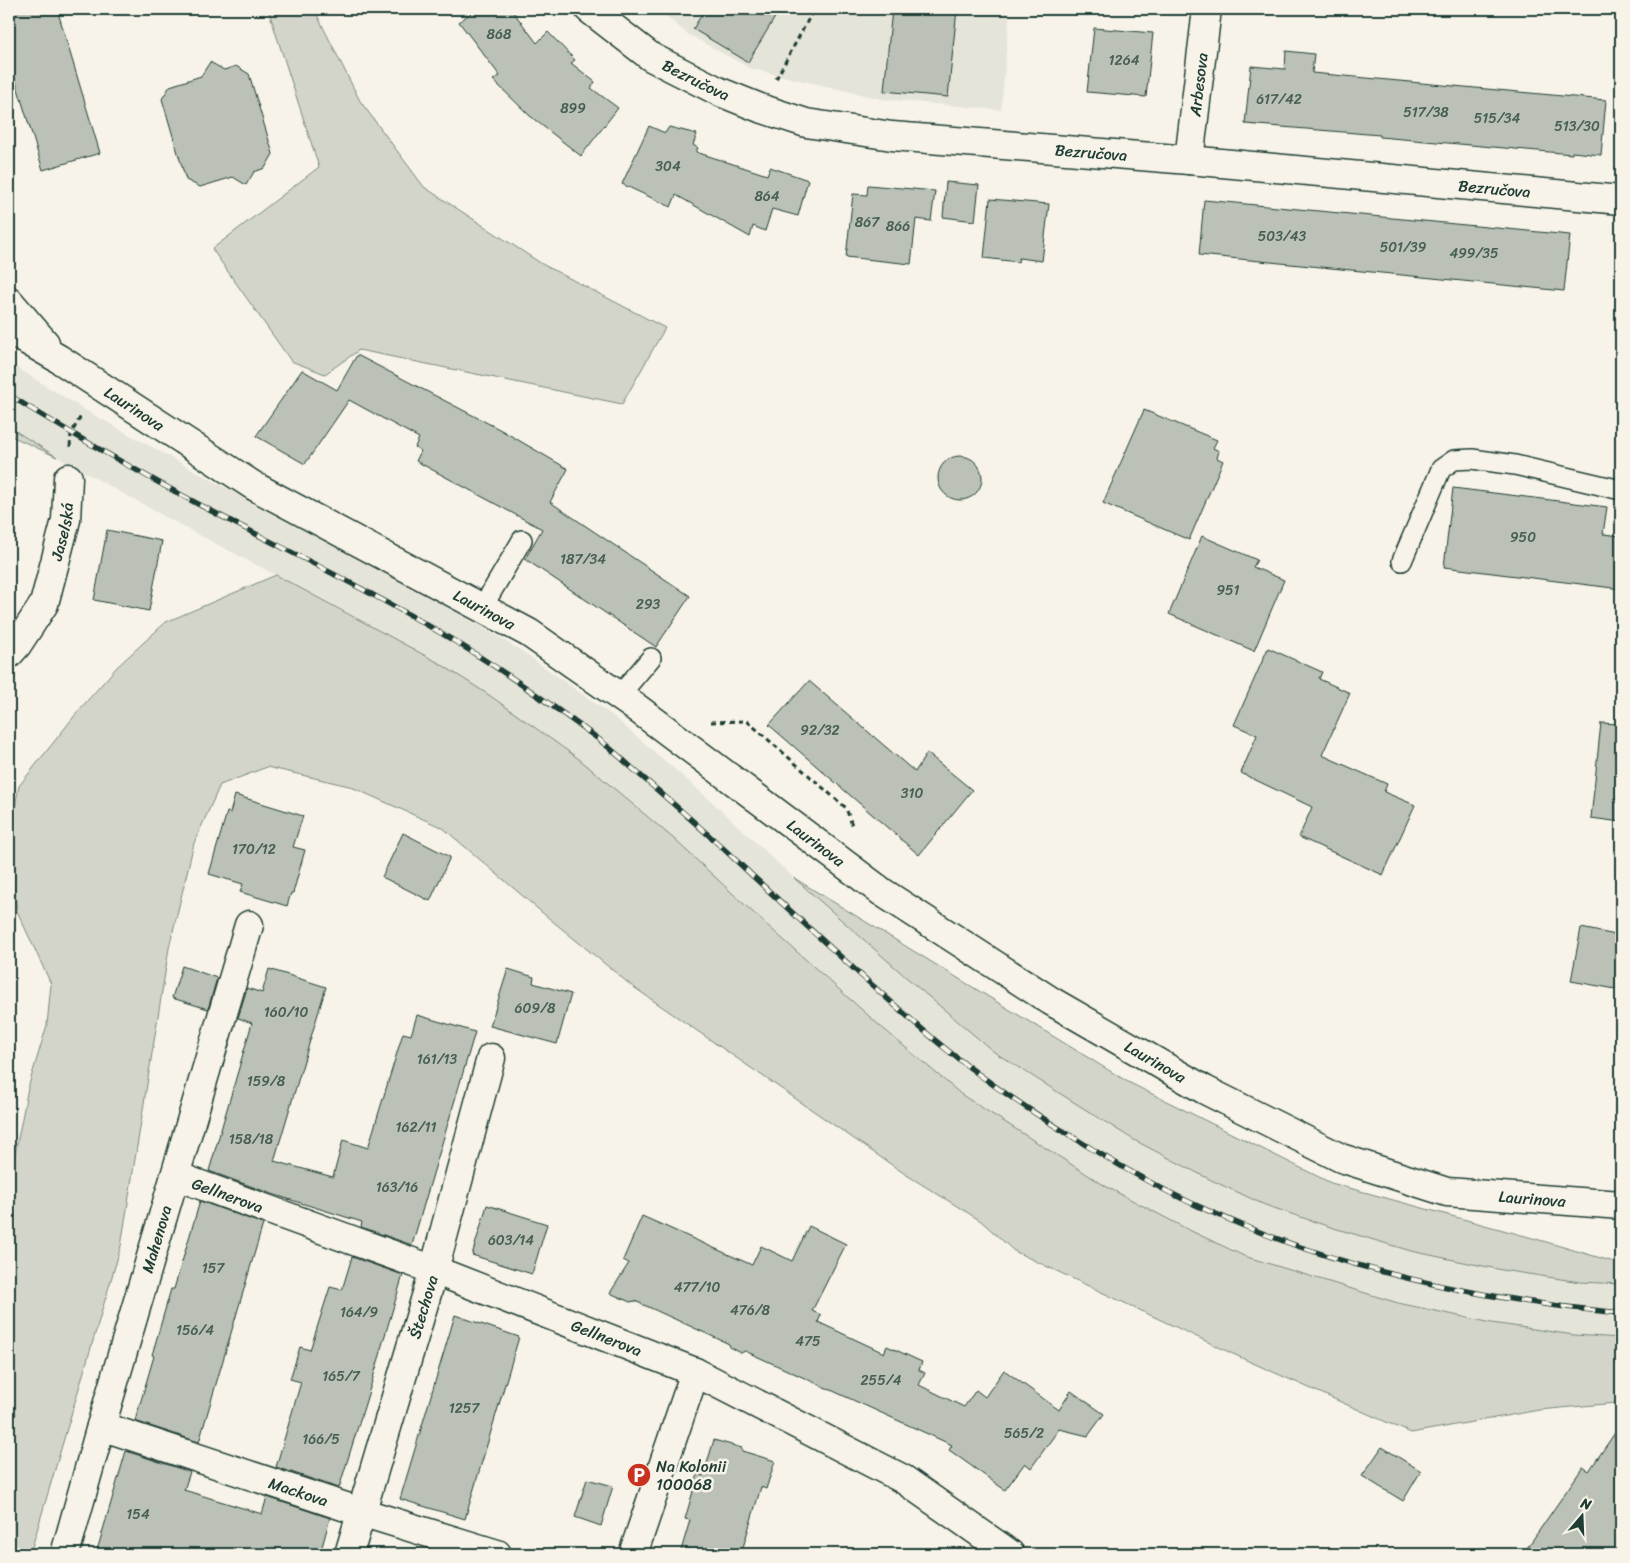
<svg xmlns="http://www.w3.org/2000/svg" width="1630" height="1563" font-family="Sriracha,sans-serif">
	<rect width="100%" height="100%" fill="#f7f3e8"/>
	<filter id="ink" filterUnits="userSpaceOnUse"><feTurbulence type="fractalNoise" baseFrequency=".02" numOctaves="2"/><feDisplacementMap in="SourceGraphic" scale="10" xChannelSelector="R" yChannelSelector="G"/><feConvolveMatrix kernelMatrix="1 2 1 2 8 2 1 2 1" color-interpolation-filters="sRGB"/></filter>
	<g filter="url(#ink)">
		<g fill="#e5e4d9">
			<path d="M 658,9 L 1010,9 L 1001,110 L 881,99 L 749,68 L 686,33 Z"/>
			<path d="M 9,363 L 85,410 L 206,477 L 376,567 L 466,617 L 520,650 L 613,716 L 709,799 L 794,878 L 915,985 L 994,1052 L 1134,1140 L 1211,1180 L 1502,1270 L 1580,1282 L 1621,1284 L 1621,1338 L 1574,1335 L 1492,1323 L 1398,1303 L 1244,1256 L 1187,1229 L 1107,1187 L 962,1095 L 879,1025 L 758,917 L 674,839 L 350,614 L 180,525 L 57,457 L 9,427 Z"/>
		</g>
		<g fill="#d3d5ca" stroke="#79897f">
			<path d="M 268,9 L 314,9 L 360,101 L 424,187 L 542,264 L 665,328 L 622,404 L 359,350 L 325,374 L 291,361 L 212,249 L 319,167 Z"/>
			<path d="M 9,427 L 57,457 L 9,435 Z"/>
			<path d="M 276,575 L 439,663 L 489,695 L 579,759 L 674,839 L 758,917 L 879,1025 L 962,1095 L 1107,1187 L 1187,1229 L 1244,1256 L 1398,1303 L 1492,1323 L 1574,1335 L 1621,1338 L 1621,1400 L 1616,1403 L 1539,1410 L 1411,1433 L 1246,1360 L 1014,1251 L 981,1221 L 905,1174 L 632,986 L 545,915 L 443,828 L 349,786 L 267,767 L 220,785 L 194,843 L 169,948 L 121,1246 L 30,1554 L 9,1554 L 9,1184 L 28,1088 L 47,1025 L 51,984 L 17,911 L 9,836 L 19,786 L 80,709 L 117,667 L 166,622 Z"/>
			<path d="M 794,878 L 1128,1082 L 1331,1183 L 1536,1239 L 1621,1264 L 1621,1284 L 1580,1282 L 1502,1270 L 1411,1251 L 1327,1226 L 1265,1205 L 1211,1180 L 1134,1140 L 994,1052 L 915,985 Z"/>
		</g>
		<g fill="#bbc1b6" stroke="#1f3d34">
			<path d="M 9,9 L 57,9 L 100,153 L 43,170 L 9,60 Z"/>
			<path d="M 476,9 L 511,9 L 537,43 L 548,32 L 575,60 L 571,63 L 595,82 L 591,88 L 618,108 L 581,156 L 530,116 L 493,80 L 500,76 L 459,22 Z"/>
			<path d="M 705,9 L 780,9 L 748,62 L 693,29 Z"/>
			<path d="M 892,9 L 957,9 L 948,97 L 884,91 Z"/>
			<path d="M 1094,28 L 1153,33 L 1146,97 L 1087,92 Z"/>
			<path d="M 1286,51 L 1314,54 L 1312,73 L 1606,100 L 1601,155 L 1572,152 L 1572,154 L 1380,137 L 1380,135 L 1245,124 L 1251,66 L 1285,69 Z"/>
			<path d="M 210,62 L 224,70 L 236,66 L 249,74 L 273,154 L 265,168 L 254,172 L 246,185 L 233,177 L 200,187 L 186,180 L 162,99 L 170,86 L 201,76 Z"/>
			<path d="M 649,126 L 665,133 L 669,127 L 697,134 L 693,145 L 698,148 L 696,152 L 767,175 L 770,167 L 808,180 L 798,216 L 772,209 L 765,231 L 753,226 L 750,237 L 676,195 L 671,207 L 622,184 Z"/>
			<path d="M 946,182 L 979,185 L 975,221 L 943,217 Z"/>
			<path d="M 868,185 L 935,191 L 931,221 L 916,219 L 911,264 L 846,257 L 853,194 L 867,195 Z"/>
			<path d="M 990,199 L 1049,204 L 1042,261 L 1019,258 L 1018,262 L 984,258 Z"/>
			<path d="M 1204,200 L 1570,235 L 1564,291 L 1199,255 Z"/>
			<path d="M 357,355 L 501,430 L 568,469 L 550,502 L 690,596 L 656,647 L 525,559 L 542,529 L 416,461 L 421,451 L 415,447 L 419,438 L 349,400 L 305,464 L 256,436 L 302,370 L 337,390 Z"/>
			<path d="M 1144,410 L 1217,440 L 1213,448 L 1219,451 L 1217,458 L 1223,461 L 1189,540 L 1103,503 Z"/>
			<circle cx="960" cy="478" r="22"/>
			<path d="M 1453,488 L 1607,507 L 1603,534 L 1621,536 L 1621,589 L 1444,567 Z"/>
			<path d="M 107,530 L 162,541 L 149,611 L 94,600 Z"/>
			<path d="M 1202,536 L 1257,560 L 1253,567 L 1284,580 L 1254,651 L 1169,614 Z"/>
			<path d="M 1268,648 L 1322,672 L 1319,679 L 1350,693 L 1322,755 L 1387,784 L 1384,792 L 1415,805 L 1383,875 L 1299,837 L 1312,807 L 1241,773 L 1257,735 L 1234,725 Z"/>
			<path d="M 809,681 L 915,772 L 927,753 L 972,790 L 919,855 L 769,725 Z"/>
			<path d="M 1601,723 L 1621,724 L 1621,822 L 1591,818 Z"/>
			<path d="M 235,795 L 303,816 L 293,847 L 305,850 L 293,893 L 291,893 L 287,906 L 240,892 L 243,884 L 209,874 L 227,812 L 230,813 Z"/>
			<path d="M 403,833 L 450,857 L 430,901 L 382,877 Z"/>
			<path d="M 1581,928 L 1621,936 L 1621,990 L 1571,981 Z"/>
			<path d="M 182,966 L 217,978 L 208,1009 L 172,998 Z"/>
			<path d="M 269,969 L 326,987 L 274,1161 L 333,1177 L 343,1140 L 368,1148 L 403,1033 L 411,1035 L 417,1015 L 475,1032 L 412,1245 L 361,1227 L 362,1222 L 272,1194 L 209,1171 L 252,1023 L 238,1018 L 247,988 L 262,993 Z"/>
			<path d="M 508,969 L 534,977 L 533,983 L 571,994 L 557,1044 L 490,1026 Z"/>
			<path d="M 200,1201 L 263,1224 L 199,1442 L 135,1421 L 154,1356 L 152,1355 L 171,1289 L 174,1289 Z"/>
			<path d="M 487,1205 L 547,1224 L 532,1274 L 472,1255 Z"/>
			<path d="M 642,1216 L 752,1265 L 761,1246 L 792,1261 L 809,1226 L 846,1244 L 812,1311 L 821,1315 L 818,1322 L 884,1353 L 887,1346 L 922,1362 L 919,1370 L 925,1373 L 919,1385 L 964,1407 L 976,1390 L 985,1397 L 1004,1370 L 1059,1410 L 1071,1391 L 1104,1414 L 1088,1436 L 1059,1429 L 1031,1468 L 1025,1463 L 1005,1490 L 949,1450 L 952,1445 L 745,1351 L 741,1353 L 730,1347 L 729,1344 L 655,1310 L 635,1301 L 630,1302 L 610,1293 L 629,1263 L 623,1260 Z"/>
			<path d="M 352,1257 L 403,1275 L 380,1352 L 381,1352 L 339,1488 L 276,1467 L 301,1382 L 290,1379 L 300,1347 L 310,1350 L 330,1287 L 342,1290 Z"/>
			<path d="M 455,1315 L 519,1337 L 465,1519 L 400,1499 Z"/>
			<path d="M 1621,1424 L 1621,1554 L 1523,1554 L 1583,1467 L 1589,1471 Z"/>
			<path d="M 714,1440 L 742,1448 L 742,1451 L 775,1461 L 766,1489 L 761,1487 L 741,1554 L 680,1554 L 690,1520 L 685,1519 L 698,1474 L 703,1476 Z"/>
			<path d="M 1382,1447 L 1421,1471 L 1403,1501 L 1362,1476 Z"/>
			<path d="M 126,1451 L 190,1472 L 184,1490 L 262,1514 L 267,1497 L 330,1518 L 320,1554 L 96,1554 Z"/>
			<path d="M 587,1479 L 613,1486 L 601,1526 L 575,1517 Z"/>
		</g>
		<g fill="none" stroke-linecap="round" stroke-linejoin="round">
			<g stroke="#1f3d34" stroke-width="22">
				<g id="lane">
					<path d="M 1402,561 L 1441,469 L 1454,460 L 1472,459 L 1515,465 L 1621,490"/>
					<path d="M 482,608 L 522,540"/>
					<path d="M 619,696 L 651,658"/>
				</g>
			</g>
			<g stroke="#1f3d34" stroke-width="31">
				<g id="street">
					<path id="s1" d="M 589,9 L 651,57 L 720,92 L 760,108 L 806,123 L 892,136 L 1189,160 L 1621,200"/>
					<path id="s2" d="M 1189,160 L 1207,9"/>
					<path d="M 9,301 L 45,343"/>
					<path id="s3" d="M 9,330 L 59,359 L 254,486 L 529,633 L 638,709 L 882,892 L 1051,1001 L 1205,1090 L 1341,1158 L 1447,1192 L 1621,1205"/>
					<path id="s4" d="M 9,654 L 17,645 L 44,604 L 66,520 L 68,478"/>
					<path id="s5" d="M 176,1176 L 434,1270 L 695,1372 L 903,1479 L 1010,1554"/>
					<path id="s6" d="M 101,1426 L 361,1512 L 497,1554"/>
					<path id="s7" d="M 65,1554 L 101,1426 L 249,925"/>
					<path id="s8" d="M 349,1554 L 434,1270 L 491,1058"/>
					<path d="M 633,1554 L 695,1372"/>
				</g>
			</g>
			<g stroke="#1f3d34" stroke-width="3" stroke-dasharray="5 4" stroke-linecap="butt">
				<path d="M 776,79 L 814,9"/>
				<path d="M 70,447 L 71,434 L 82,414"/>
				<path d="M 711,722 L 747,721 L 846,808 L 853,828"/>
			</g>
			<use href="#lane" stroke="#f7f3e8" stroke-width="19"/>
			<use href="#street" stroke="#f7f3e8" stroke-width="28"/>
			<g stroke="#1f3d34" stroke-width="5.5">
				<path id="rail" d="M 9,395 C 70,433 133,469 198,504 C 284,549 373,592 456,642 C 502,670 546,701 590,733 C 608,745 624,761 640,775 C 669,800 698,825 726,851 C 790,911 855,971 922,1029 C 970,1071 1022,1106 1076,1139 C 1119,1166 1163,1191 1209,1211 C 1338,1269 1481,1300 1621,1313"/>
			</g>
			<use href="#rail" stroke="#f7f3e8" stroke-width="4" stroke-dasharray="11" stroke-linecap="butt"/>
		</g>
	</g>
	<defs>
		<g id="parking-disc" transform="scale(1.25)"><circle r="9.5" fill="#c8321e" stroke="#f7f3e8"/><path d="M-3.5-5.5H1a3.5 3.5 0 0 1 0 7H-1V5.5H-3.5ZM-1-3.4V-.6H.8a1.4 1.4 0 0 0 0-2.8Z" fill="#fff"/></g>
	</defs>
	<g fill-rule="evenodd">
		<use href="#parking-disc" x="639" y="1475"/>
	</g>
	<g text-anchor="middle" stroke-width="5" stroke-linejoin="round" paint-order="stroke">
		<g font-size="14" fill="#465e54">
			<text x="499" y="39">868</text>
			<text x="1124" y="65">1264</text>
			<text x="1279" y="104">617/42</text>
			<text x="573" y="113">899</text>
			<text x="1426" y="117">517/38</text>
			<text x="1497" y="123">515/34</text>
			<text x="1577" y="131">513/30</text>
			<text x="668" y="171">304</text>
			<text x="767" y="201">864</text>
			<text x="867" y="227">867</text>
			<text x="898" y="231">866</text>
			<text x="1282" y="241">503/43</text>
			<text x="1403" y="252">501/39</text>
			<text x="1474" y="258">499/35</text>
			<text x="1523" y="542">950</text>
			<text x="583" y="564">187/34</text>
			<text x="1228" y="595">951</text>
			<text x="648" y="609">293</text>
			<text x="820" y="735">92/32</text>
			<text x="912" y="798">310</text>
			<text x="254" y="854">170/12</text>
			<text x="535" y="1013">609/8</text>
			<text x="286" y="1017">160/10</text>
			<text x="437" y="1064">161/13</text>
			<text x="266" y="1086">159/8</text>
			<text x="416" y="1132">162/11</text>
			<text x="251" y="1144">158/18</text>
			<text x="397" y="1192">163/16</text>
			<text x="511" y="1245">603/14</text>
			<text x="213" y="1273">157</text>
			<text x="697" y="1292">477/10</text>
			<text x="750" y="1315">476/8</text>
			<text x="359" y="1317">164/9</text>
			<text x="195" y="1335">156/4</text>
			<text x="808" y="1346">475</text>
			<text x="341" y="1381">165/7</text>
			<text x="881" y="1385">255/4</text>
			<text x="464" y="1413">1257</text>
			<text x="1024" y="1438">565/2</text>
			<text x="321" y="1444">166/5</text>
			<text x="138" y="1519">154</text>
		</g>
		<g font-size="16" fill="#1f3d34" stroke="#f7f3e8">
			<text dy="6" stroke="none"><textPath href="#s1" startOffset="129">Bezručova</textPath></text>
			<text dy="6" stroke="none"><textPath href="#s2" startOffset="76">Arbesova</textPath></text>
			<text dy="6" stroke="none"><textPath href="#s1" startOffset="534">Bezručova</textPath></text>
			<text dy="6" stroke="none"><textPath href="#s1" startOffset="939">Bezručova</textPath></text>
			<text dy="6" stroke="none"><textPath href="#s3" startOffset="148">Laurinova</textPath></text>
			<text dy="6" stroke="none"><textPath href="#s4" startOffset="136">Jaselská</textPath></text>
			<text dy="6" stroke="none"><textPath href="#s3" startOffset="552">Laurinova</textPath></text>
			<text dy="6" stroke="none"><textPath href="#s3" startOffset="958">Laurinova</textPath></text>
			<text dy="6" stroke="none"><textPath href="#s3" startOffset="1362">Laurinova</textPath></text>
			<text dy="6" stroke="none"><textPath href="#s5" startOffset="55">Gellnerova</textPath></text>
			<text dy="6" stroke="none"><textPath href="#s3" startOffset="1768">Laurinova</textPath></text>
			<text dy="6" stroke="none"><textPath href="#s7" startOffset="328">Mahenova</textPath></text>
			<text dy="6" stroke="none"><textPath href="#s8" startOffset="258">Štechova</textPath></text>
			<text dy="6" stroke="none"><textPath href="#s5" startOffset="460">Gellnerova</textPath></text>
			<text dy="6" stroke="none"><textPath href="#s6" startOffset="208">Mackova</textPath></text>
		</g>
		<g font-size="16" fill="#1f3d34" stroke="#f7f3e8" text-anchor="start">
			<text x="656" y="1472">Na Kolonii<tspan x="656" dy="18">100068</tspan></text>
		</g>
	</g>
	<rect width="1630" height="1563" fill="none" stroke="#f7f3e8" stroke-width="30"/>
	<rect x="15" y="15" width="1600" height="1533" fill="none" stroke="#1f3d34" stroke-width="2" filter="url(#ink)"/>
	<g transform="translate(1582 1516) rotate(19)" stroke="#f7f3e8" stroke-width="4" paint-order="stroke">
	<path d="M0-4L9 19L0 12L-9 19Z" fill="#1f3d34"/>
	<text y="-8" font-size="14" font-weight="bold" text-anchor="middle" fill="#1f3d34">N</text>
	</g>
</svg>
